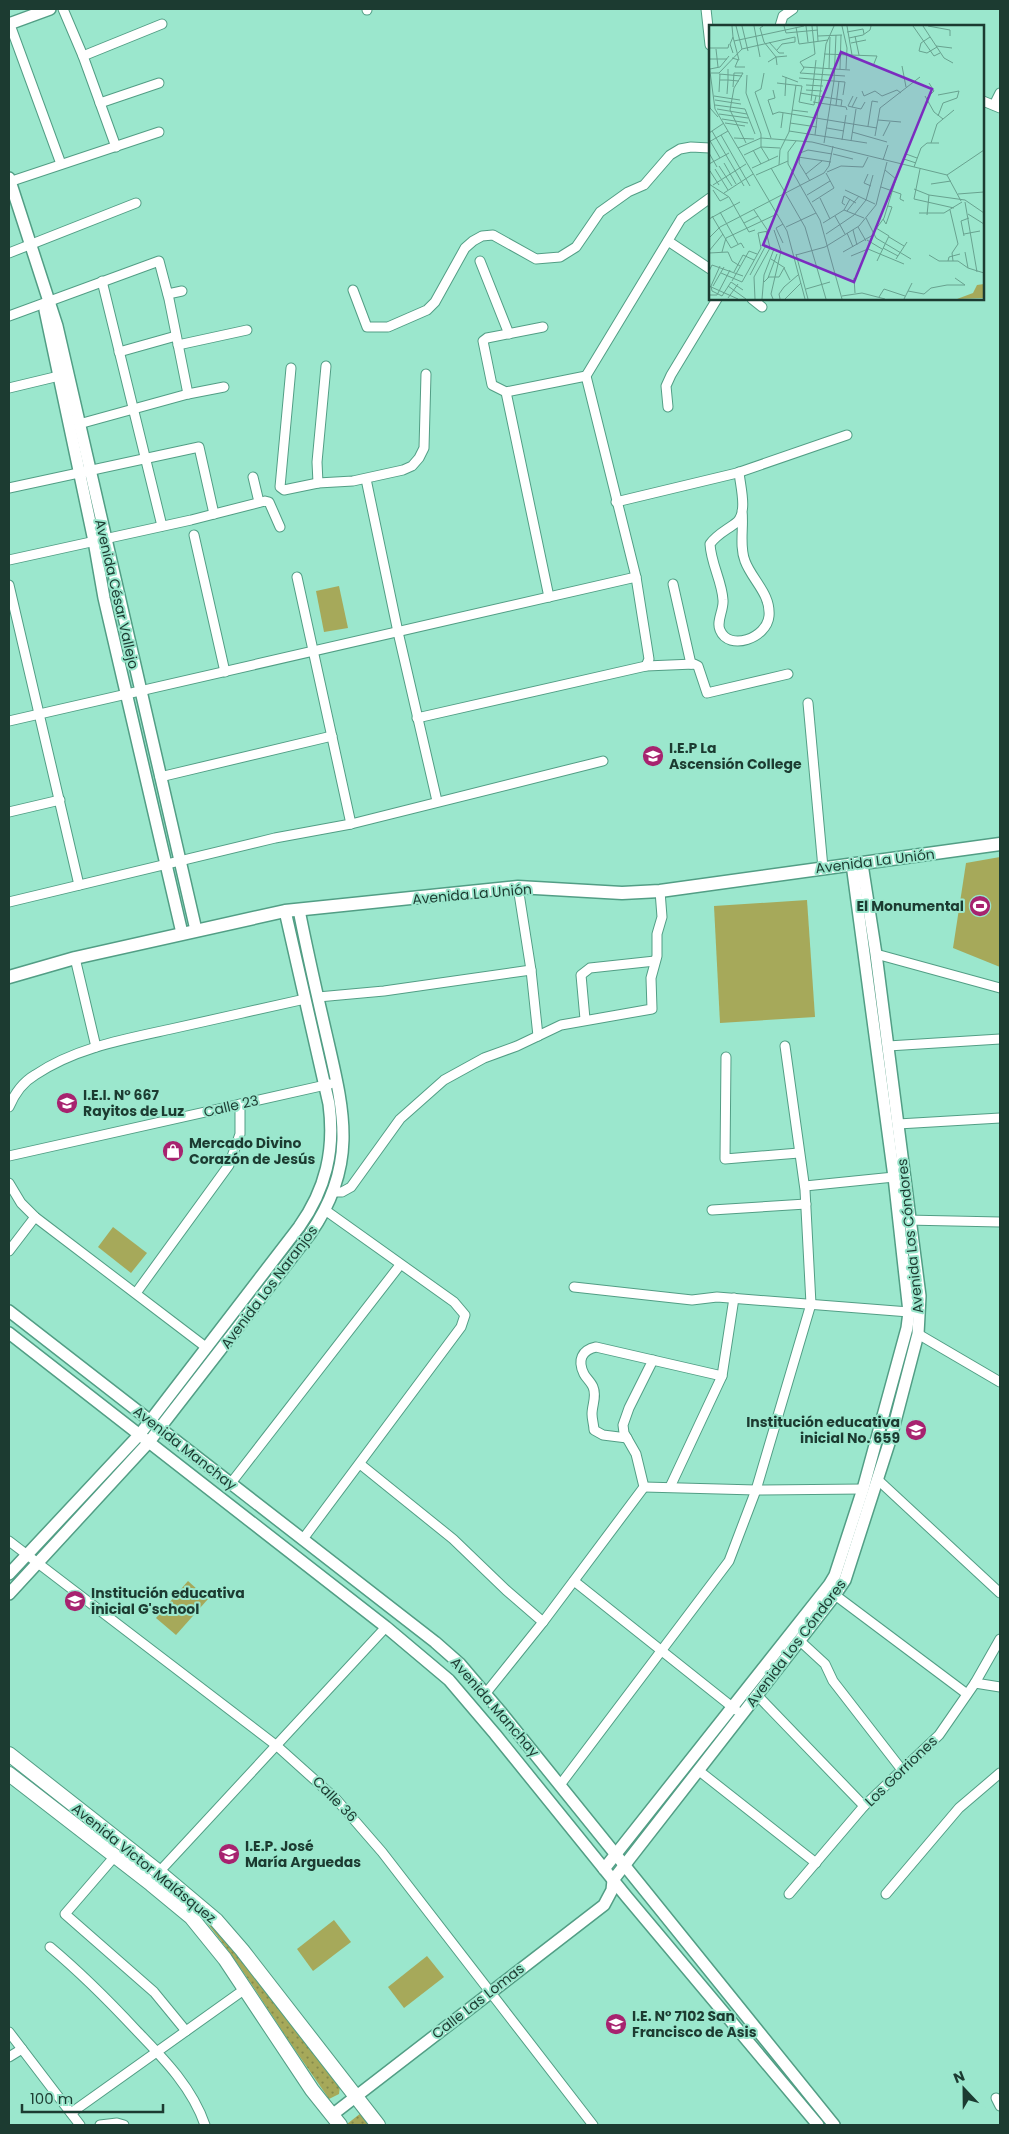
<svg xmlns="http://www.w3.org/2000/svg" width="1009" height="2134" font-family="Poppins,sans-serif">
	<defs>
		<pattern id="grass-dots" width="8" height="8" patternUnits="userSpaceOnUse" patternTransform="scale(1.25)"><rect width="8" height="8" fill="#a6a95a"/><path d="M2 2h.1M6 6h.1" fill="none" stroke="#868b4b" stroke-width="1.8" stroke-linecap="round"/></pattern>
	</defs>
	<rect width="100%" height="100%" fill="#9be7cd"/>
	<g fill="url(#grass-dots)">
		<path d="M 194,1908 L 216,1926 L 340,2086 L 339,2094 L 329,2099 C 313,2075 295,2051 279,2026 C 252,1985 227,1945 194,1908 Z"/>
		<path d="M 361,2113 L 370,2125 L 349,2125 L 347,2124 Z"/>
	</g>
	<g fill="#a6a95a">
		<path d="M 339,586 L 348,628 L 324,632 L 316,591 Z"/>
		<path d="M 1000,857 L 1000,967 L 953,948 L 966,863 Z"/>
		<path d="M 807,900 L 815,1017 L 720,1023 L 714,906 Z"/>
		<path d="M 113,1227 L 147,1253 L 131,1273 L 98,1247 Z"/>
		<path d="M 188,1581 L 208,1599 L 176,1635 L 156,1618 Z"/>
		<path d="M 334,1920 L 351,1942 L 313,1971 L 297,1949 Z"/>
		<path d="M 427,1956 L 444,1977 L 404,2008 L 388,1987 Z"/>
	</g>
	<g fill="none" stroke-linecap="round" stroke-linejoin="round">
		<g stroke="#529e85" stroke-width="11">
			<g id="minor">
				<path d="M 63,9 L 83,56 L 116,147"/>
				<path d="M 367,9 L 367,10"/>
				<path d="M 706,9 L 710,45"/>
				<path d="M 9,22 L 61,164"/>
				<path d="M 780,26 L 783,16 L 793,9"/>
				<path d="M 83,56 L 162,24"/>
				<path d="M 983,101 L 1000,108"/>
				<path d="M 100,103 L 159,83"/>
				<path d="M 994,105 L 1000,93"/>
				<path d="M 9,182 L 159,132"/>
				<path d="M 668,241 L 710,269"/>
				<path d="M 9,253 L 136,203"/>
				<path d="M 480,261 L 509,334"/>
				<path d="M 102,281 L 162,526"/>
				<path d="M 353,290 L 367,327 L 388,327 L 427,310 L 435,302 L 465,248 L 473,241 L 482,236 L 493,235 L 536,259 L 560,257 L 576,247 L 600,212 L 628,192 L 644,185 L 670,155 L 680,149 L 691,147 L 710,148"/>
				<path d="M 168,294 L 182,291"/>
				<path d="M 752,299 L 762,307"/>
				<path d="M 9,316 L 159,261 L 169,299 L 188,394"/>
				<path d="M 543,327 L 487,338 L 483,341 L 492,385 L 506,392 L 586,376"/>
				<path d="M 178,345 L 247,330"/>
				<path d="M 119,352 L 176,336"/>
				<path d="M 326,366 L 317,462 L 318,483 L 353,481 L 403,470 L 412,466 L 419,458 L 424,448 L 426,374"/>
				<path d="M 291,368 L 280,487 L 284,490 L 318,483"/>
				<path d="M 9,388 L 59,376"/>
				<path d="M 506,392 L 549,597"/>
				<path d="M 668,407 L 666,386 L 671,375 L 717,299"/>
				<path d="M 79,424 L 188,394 L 224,387"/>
				<path d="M 739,472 C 740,485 748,512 737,522 C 727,530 717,534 710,544 C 711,564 722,581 723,600 C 724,610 716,621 720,630 C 729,652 767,638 769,616 C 771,594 752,580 745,561 C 739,546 744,527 742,511"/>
				<path d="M 253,477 L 259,502"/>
				<path d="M 366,479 L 398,632 L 437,801"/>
				<path d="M 9,488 L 199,447 L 214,514"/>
				<path d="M 616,502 L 737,473 L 847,435"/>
				<path d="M 194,535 L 225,672"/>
				<path d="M 9,560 L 191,520 L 265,501 L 269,502 L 280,527"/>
				<path d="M 297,577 L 351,824"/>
				<path d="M 673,584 L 691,664"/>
				<path d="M 9,585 L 79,885"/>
				<path d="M 646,666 L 649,659 L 636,577 L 586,376 L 681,219 L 710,198"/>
				<path d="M 808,703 L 823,868"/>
				<path d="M 417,718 L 646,666 L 694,664 L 698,666 L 707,693 L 788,674"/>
				<path d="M 9,721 L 636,577"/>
				<path d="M 160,777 L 332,736"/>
				<path d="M 9,812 L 60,800"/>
				<path d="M 518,887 L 531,970 L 538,1036"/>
				<path d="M 9,902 L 275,838 L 351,824 L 603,761"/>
				<path d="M 876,954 L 1000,988"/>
				<path d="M 75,958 L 96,1047"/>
				<path d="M 318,997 L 384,991 L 531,970"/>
				<path d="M 585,1019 L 581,975 L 590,968 L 655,961"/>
				<path d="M 888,1046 L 1000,1039"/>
				<path d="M 726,1057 L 725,1159 L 799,1153"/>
				<path d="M 9,1107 C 14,1095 23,1082 35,1075 C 75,1048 125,1039 171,1029 C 216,1019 260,1009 305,999"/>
				<path d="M 898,1124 L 1000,1118"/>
				<path d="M 9,1156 L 330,1084"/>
				<path d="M 9,1183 L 21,1203 L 35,1217 L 207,1348"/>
				<path d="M 805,1186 L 894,1177"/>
				<path d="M 334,1192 L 342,1192 L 351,1187 L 400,1119 L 444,1080 L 484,1058 L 517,1046 L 561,1025 L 652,1009 L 651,978 L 657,956 L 657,934 L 662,917 L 660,891"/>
				<path d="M 712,1210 L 806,1204"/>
				<path d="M 906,1220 L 1000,1222"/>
				<path d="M 9,1251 L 35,1217"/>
				<path d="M 574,1287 L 692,1300 L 717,1297 L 909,1312"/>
				<path d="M 136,1293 L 229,1165 L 240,1134 L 240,1104"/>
				<path d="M 918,1334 L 1000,1382"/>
				<path d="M 627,1438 L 603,1435 L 594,1430 C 594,1425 592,1420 592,1414 C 592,1405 597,1396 593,1387 C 591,1382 586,1378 584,1374 C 577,1360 582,1350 596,1347 L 722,1376"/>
				<path d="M 360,1464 L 453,1539 L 506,1590 L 543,1622"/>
				<path d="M 877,1479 L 1000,1593"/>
				<path d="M 231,1483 L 400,1265"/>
				<path d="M 644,1487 L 756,1490 L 863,1489"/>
				<path d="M 670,1487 L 722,1376 L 734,1298"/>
				<path d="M 303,1539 L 461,1327 L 465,1315 L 454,1302 L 325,1210"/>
				<path d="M 9,1541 L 277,1746 L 336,1799 L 382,1852 L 593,2125"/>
				<path d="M 574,1581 L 736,1710"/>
				<path d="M 835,1595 L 967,1694"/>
				<path d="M 800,1641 L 825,1664 L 833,1681 L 902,1770"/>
				<path d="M 975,1683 L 1000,1687"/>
				<path d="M 486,1693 L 543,1622 L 644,1487 L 636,1454 L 624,1433 L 623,1425 L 629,1408 L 653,1360"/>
				<path d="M 757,1695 L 864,1806"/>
				<path d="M 698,1770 L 816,1863"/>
				<path d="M 560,1785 L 729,1561 L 756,1490 L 811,1304 L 805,1190 L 785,1046"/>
				<path d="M 115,1856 L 65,1914 L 154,1992 L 186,2031"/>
				<path d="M 159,1872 L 386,1627"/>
				<path d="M 789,1894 L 864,1806 L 939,1735 L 975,1683 L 1000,1639"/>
				<path d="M 886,1894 L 959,1808 L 1000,1773"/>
				<path d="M 50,1947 C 81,1973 109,2001 136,2030 C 163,2058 192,2087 205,2125"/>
				<path d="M 9,2032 L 80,2125"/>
				<path d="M 9,2057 L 22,2049"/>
				<path d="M 996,2098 L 1000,2106"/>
				<path d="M 71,2113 L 245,1989"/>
				<path d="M 100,2125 L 117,2123 L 124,2125"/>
			</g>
		</g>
		<g stroke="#529e85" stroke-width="14">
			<g id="tertiary">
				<path d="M 9,24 L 50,9"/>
				<path d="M 9,178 L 57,326 L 196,930"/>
				<path d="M 45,310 L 94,541 L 104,598 L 182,933"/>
				<path d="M 9,1311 L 435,1642 L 460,1664 L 500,1711 L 834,2125"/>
				<path d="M 9,1333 L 386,1627 L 449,1680 L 495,1734 L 626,1896 L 818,2125"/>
				<path d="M 9,1574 L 140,1434 L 299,1227 C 326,1189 335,1150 329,1104 L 285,911"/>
				<path d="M 9,1594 L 149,1442 L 310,1234 C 360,1162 343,1108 325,1029 C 316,990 307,950 299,910"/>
				<path d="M 604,1869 L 829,1585 L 835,1575 L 863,1489 L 907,1328 L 909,1312 L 894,1177 L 852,864"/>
				<path d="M 332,2115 L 604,1905 L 612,1890 L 613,1880 L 835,1595 L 845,1580 L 891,1437 L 918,1334 L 920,1296 L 876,954 L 862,864"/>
			</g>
		</g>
		<g stroke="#529e85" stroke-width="15">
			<path id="secondary" d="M 9,977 L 75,958 L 285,911 L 518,887 L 622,893 L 660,891 L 1000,844"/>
		</g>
		<g stroke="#529e85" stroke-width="16">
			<g id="primary">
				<path d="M 9,1754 L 159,1872 L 216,1920 L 242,1950 L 378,2125"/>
				<path d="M 9,1774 L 151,1884 L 191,1917 L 225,1959 L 312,2090 L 340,2125"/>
			</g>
		</g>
		<use href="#minor" stroke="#fff" stroke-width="9"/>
		<use href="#tertiary" stroke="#fff" stroke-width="11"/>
		<use href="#secondary" stroke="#fff" stroke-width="12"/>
		<use href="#primary" stroke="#fff" stroke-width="14"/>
	</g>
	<defs>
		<g id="school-disc" transform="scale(1.125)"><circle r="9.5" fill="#a7236f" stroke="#9be7cd"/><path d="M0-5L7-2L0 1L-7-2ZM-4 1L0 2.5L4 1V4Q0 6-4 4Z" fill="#fff"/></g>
		<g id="stadium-disc" transform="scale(1.125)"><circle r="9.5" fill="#a7236f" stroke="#9be7cd"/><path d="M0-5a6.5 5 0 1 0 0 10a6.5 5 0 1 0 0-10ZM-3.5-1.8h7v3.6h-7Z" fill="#fff"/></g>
		<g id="shop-disc" transform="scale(1.125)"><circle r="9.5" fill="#a7236f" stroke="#9be7cd"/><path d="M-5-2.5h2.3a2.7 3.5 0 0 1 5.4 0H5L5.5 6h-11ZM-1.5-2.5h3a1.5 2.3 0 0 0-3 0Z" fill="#fff"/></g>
	</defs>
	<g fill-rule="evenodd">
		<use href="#school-disc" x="653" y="756"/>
		<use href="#stadium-disc" x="980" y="906"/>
		<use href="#school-disc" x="67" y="1103"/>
		<use href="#shop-disc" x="173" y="1151"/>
		<use href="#school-disc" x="916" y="1430"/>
		<use href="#school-disc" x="75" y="1601"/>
		<use href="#school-disc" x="229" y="1854"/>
		<use href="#school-disc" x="616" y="2024"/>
	</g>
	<g text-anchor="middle" stroke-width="4" stroke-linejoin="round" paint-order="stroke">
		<g font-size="14" fill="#1c3b31" stroke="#9be7cd">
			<text transform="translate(117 594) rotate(77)" y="5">Avenida César Vallejo</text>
			<text transform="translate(875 861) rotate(-7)" y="5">Avenida La Unión</text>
			<text transform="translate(472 894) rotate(-5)" y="5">Avenida La Unión</text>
			<text transform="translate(231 1106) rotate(-13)" y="5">Calle 23</text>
			<text transform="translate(910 1236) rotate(-96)" y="5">Avenida Los Cóndores</text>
			<text transform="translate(269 1287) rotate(-53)" y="5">Avenida Los Naranjos</text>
			<text transform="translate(185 1448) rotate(38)" y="5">Avenida Manchay</text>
			<text transform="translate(796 1643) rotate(-53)" y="5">Avenida Los Cóndores</text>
			<text transform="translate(495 1707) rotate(49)" y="5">Avenida Manchay</text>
			<text transform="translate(901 1771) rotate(-44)" y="5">Los Gorriones</text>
			<text transform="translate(335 1799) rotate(46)" y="5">Calle 36</text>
			<text transform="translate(144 1863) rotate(39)" y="5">Avenida Victor Malásquez</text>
			<text transform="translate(478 2001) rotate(-38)" y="5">Calle Las Lomas</text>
		</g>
		<g font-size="14" font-weight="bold" fill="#1c3b31" stroke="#9be7cd" text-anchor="start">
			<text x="669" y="753">I.E.P La<tspan x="669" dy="16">Ascensión College</tspan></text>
			<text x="964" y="911" text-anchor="end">El Monumental</text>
			<text x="83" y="1100">I.E.I. N° 667<tspan x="83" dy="16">Rayitos de Luz</tspan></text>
			<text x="189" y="1148">Mercado Divino<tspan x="189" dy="16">Corazón de Jesús</tspan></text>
			<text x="900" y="1427" text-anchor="end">Institución educativa<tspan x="900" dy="16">inicial No. 659</tspan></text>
			<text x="91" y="1598">Institución educativa<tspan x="91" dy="16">inicial G'school</tspan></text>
			<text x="245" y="1851">I.E.P. José<tspan x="245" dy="16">María Arguedas</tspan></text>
			<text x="632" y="2021">I.E. N° 7102 San<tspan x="632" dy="16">Francisco de Asis</tspan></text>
		</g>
	</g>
	<g transform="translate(709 25)">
		<rect width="275" height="275" fill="#9be7cd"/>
		<path d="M 275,259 L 275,273 L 248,274 L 264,268 L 268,260 Z" fill="#a6a95a"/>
		<path fill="none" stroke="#68a28f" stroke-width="1" d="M 23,1 L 24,12 L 21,19 L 24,28M 27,1 L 33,24M 33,1 L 39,26M 45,1 L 51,32M 54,1 L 51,3 L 55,17 L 67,32 L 68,40M 75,1 L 77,8 L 109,5M 97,1 L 99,17M 103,1 L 106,29 L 91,37 L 95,43 L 91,48 L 136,51M 108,1 L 109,16M 133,1 L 138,23 L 137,44M 138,1 L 143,30M 204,1 L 225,31 L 231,28M 214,1 L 235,33 L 244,38M 219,1 L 241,5 L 241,11M 87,2 L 90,19 L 119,15M 138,7 L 154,4 L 155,9M 109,11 L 133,10M 146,11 L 150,30M 221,12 L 212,18 L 210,26 L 218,28 L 228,22M 140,13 L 154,10 L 161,5 L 162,1M 25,16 L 95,1M 60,17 L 70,28 L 75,28M 142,18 L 157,15M 227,21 L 243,23M 0,23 L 19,23 L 20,19M 7,24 L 9,42M 115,29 L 168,31 L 164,41M 23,33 L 30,35 L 24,12M 0,34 L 18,34M 29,35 L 26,42 L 36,42M 59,37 L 67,32 L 78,31M 0,39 L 6,84 L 78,206 L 96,274M 193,41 L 197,62M 94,42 L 141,45M 1,44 L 11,42 L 20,31M 19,44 L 19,55 L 30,56M 120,44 L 121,12M 131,44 L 132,10M 2,48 L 10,48 L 33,24 L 86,12 L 86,17 L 73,19 L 68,25M 55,48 L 52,64 L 46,67 L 62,113M 10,49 L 33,51M 38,50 L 37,68 L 52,109 L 52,122 L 60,135M 73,51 L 89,57M 90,53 L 136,57 L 134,70M 11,55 L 19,55 L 18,69M 68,58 L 93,61 L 90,77 L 105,80 L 107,71M 97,60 L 114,61M 24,62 L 25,48 L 34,48 L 25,63 L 21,85 L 37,118M 64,65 L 66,73 L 59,75 L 64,90M 97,65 L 113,66M 153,66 L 155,71 L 166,66 L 173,71 L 188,65 L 192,68M 10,67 L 11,49M 91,68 L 133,75 L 132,81M 0,70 L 1,83 L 9,92M 229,70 L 250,66 L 248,73 L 234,78 L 229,91M 5,71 L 31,75M 76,71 L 77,52M 216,71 L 225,87 L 234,94M 148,72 L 143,82 L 152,84 L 156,77M 218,73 L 225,66 L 220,58M 6,75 L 32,79M 102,76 L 107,35M 104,77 L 137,82 L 138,85M 6,80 L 36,84 L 46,109M 127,80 L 130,56M 143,82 L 139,81 L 144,71M 8,84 L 38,89M 83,85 L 99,87M 10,89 L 39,93M 64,89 L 70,87 L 168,103M 13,94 L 39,98M 169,95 L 192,97M 16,98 L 36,101M 81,98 L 108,102M 159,101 L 163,76 L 169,77M 72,103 L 74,88M 118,103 L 135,106M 3,106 L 35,161M 80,106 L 158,118M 143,107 L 178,117M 0,108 L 15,98M 12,110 L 41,161M 106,110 L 117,19 L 125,1M 166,111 L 171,83 L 211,52M 174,111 L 181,97M 25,113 L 45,114M 0,114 L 11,133M 133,115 L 137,90M 87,116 L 79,127 L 79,139 L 111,195 L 133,274M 142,116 L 147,84M 0,117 L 19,106M 115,118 L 125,56 L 127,10M 222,118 L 228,99 L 245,85M 29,123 L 52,113 L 103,117 L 238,150 L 275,125M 44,125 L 52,139M 0,128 L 8,142M 124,129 L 144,134M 35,130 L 52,122 L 71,123M 89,132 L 122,137M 174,135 L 179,120M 15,138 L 27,159M 207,138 L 195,134 L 197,129 L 208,133M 0,139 L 20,128M 70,140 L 71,125 L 80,107 L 87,60M 10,141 L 23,161M 205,142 L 212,123 L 218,118 L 230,118M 43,143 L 69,131M 62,143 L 96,202 L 117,274M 6,144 L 19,165M 211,144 L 205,174 L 245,183M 1,146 L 10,160M 118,147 L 132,141 L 154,142 L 159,132M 97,149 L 113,136M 159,149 L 155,158 L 162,161M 47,150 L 79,136M 238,150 L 252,176M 101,156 L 90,138 L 91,128 L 99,125 L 123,129M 0,159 L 20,172 L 40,207 L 46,205M 222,159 L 242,156M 4,160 L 37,139M 172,162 L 192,169 L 191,174 L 195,176M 205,164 L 220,170 L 256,175 L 275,188M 4,165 L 11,176 L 19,172M 136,165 L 166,179M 15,168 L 44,149M 249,169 L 275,167M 98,170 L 121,156M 111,173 L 121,194M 103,177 L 125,163 L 117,148M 256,177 L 268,247M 136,180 L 133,178 L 135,171 L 147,178M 45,185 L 59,206M 135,185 L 155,193M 241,185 L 249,219 L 243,228 L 244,236M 138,186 L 150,171M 11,187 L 29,219M 210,188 L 235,188 L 253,177M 259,189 L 275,199M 218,190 L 220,170M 3,191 L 22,223 L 32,218 L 35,223M 126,191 L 136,209M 157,193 L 167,213 L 202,234M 0,194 L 31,177M 174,194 L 177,199 L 183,182 L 179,181M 35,198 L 49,191M 114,198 L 135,185 L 141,174M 74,199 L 67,203 L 74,218M 77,202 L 107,188M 149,202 L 157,216M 167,203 L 180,211 L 168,236M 144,205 L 148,220M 138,208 L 144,222M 164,208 L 175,193 L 187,154 L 176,145M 117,209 L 145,190 L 157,175 L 164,150M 255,209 L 271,206M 255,211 L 252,196 L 260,193M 180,212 L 195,221M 0,213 L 11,202 L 115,148 L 120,141 L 124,121M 158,215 L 173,224M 174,223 L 189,231M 0,226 L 14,209M 13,227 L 17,213 L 68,189M 134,227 L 164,210M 256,227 L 259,243 L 275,248M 0,228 L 19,227 L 23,236 L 31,241M 87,229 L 99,274M 87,230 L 116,222 L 150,201 L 167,180 L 178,137M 220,230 L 230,236 L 249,236 L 259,243M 142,231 L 159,224 L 195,239M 62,234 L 76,243M 187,234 L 198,217M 239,236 L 240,232 L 251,229M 0,246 L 3,240 L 34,251M 25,247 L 34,230 L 45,235M 12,248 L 33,257 L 52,223 L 49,208 L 59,206M 41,250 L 56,222 L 65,224 L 55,250 L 53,274M 59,253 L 68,229M 145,253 L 146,268M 23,256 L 40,226 L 48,229M 55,257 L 60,252 L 70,252 L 75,243 L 81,255M 0,261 L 29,274M 2,261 L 3,266 L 13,271 L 22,257 L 34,265M 2,261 L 11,241M 4,261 L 15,242M 19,261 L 37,274M 97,264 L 121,257M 199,266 L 215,269 L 222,263 L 238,260 L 256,260 L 246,253M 0,270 L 8,270 L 21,245M 133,271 L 153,268 L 176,274M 170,272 L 175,264 L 196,271M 19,273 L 29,259M 46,274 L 45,252 L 61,223 L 57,206M 64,274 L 62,269 L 72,226 L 65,205M 71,274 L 70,269 L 75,262 L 89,250M 76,274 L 92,258M 195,274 L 203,258"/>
		<path fill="#7b2cbf" fill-opacity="0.15" stroke="#7b2cbf" stroke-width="2.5" d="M 132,27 L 223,64 L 145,257 L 54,220 Z"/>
		<rect width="275" height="275" fill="none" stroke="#1c3b31" stroke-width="2.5"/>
	</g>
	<rect width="1009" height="2134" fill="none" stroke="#1c3b31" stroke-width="20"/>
	<g transform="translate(964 2089) rotate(338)" stroke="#9be7cd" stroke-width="4" paint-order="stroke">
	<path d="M0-4L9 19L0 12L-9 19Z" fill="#1c3b31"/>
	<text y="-8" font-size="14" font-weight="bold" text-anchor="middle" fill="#1c3b31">N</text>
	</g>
	<path d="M22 2104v8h141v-8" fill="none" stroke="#1c3b31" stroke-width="2.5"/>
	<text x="30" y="2104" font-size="15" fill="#1c3b31" stroke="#9be7cd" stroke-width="4" paint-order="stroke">100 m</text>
</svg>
